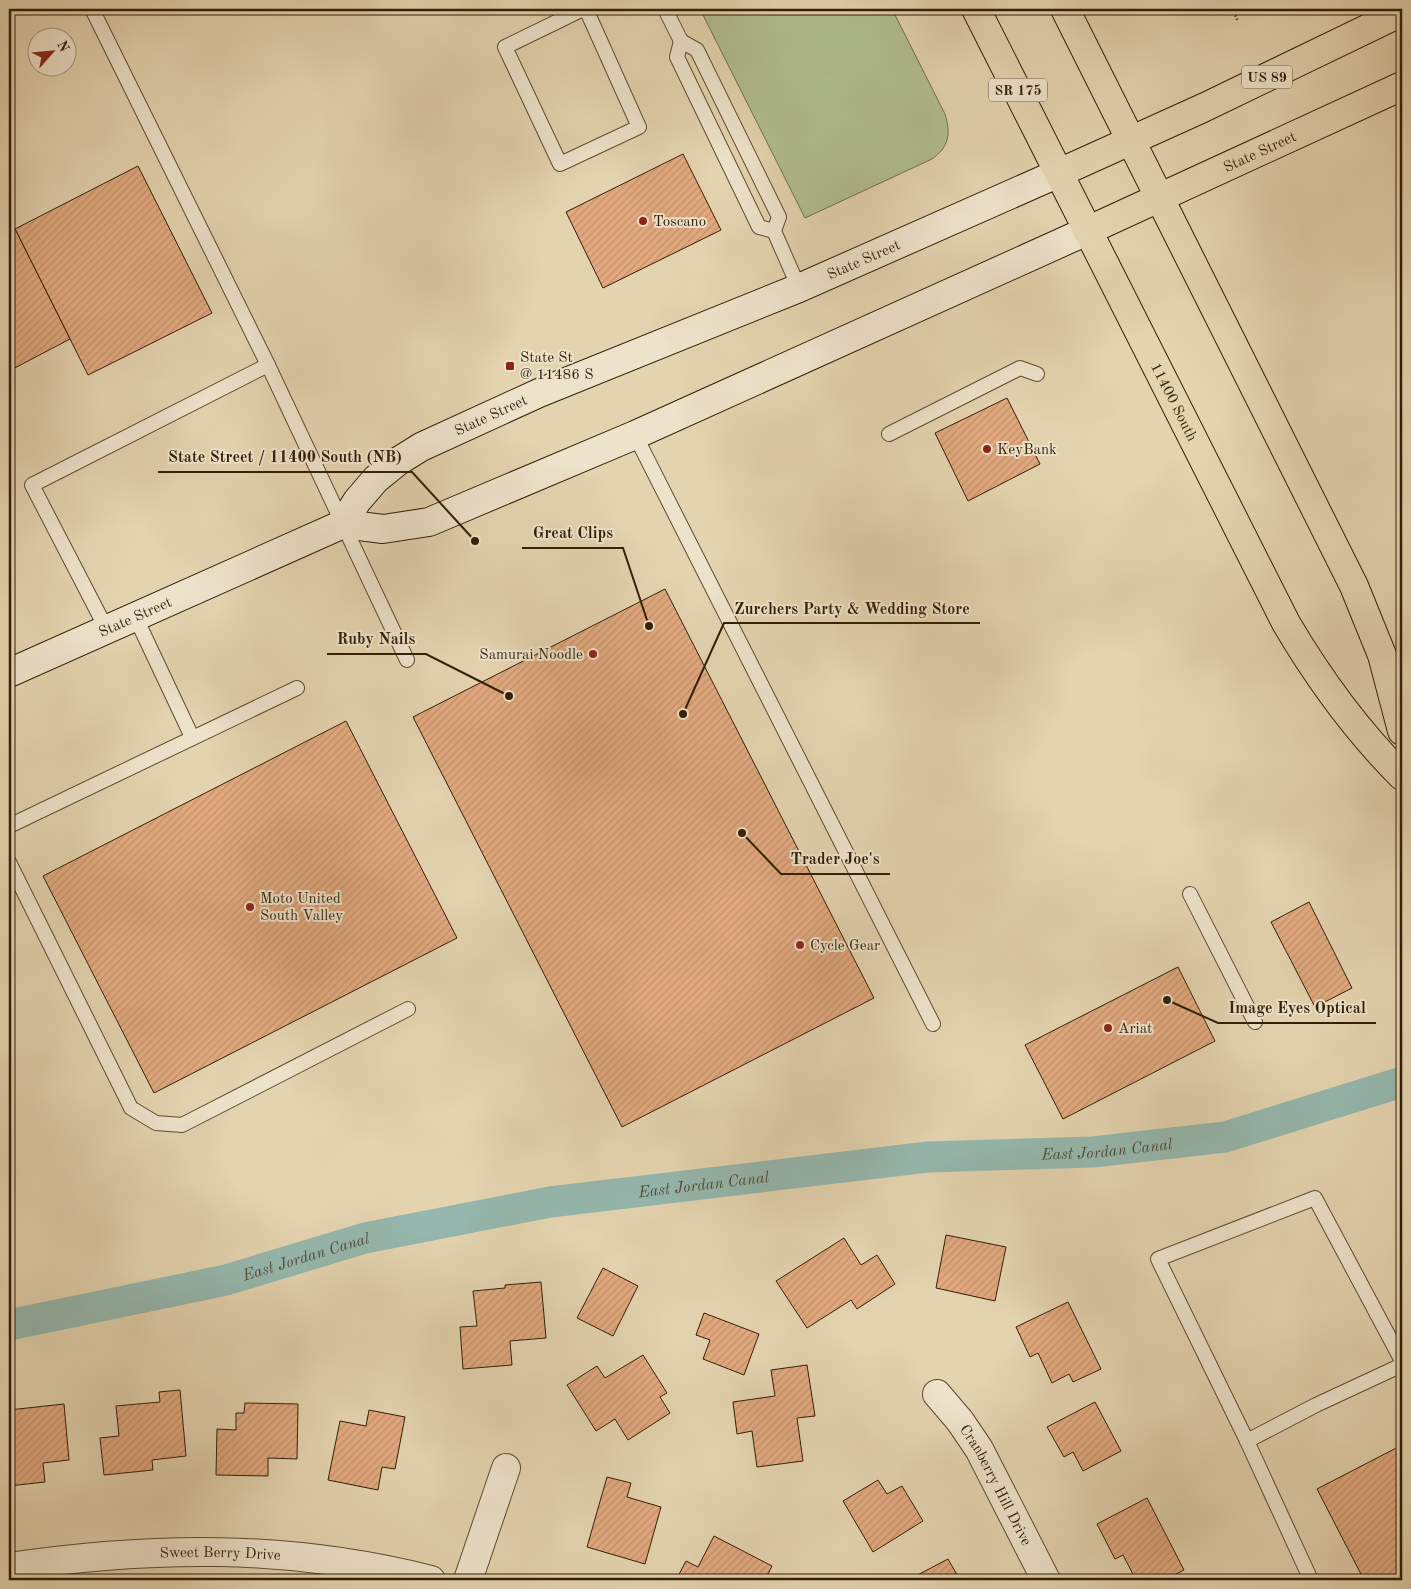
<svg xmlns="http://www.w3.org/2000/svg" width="1411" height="1589" font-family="'Old Standard TT',serif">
	<defs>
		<pattern id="building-hatch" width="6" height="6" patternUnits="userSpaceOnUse" patternTransform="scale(1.25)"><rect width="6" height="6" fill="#e2a97f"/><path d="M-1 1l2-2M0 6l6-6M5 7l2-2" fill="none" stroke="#c2916c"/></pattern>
	</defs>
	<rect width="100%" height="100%" fill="#e3d3ae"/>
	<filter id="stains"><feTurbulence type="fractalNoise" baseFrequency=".004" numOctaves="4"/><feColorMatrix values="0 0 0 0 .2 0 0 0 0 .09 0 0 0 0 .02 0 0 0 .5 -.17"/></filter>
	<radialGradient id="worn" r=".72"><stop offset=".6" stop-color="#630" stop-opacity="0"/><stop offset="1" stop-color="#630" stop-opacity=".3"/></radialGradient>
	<path fill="#b0bd8d" stroke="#726e4a" d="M 700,9 L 892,9 L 945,114 C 951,134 949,147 932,159 L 805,218 Z"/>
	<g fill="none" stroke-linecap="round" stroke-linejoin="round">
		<path stroke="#95b7ad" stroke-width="31" id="s1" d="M 9,1325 L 226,1280 L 365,1238 L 550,1202 L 928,1157 L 1093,1152 L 1225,1137 L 1402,1082"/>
	</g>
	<g fill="url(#building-hatch)" stroke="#331e06">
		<path d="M 683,154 L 721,230 L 603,288 L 566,212 Z"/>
		<path d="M 138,166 L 212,313 L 88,375 L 15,229 Z"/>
		<path d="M 9,217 L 70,339 L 9,371 Z"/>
		<path d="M 1007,398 L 1040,464 L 968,501 L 935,433 Z"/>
		<path d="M 665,589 L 874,998 L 622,1127 L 413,717 Z"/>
		<path d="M 346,721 L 457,938 L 154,1093 L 43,876 Z"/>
		<path d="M 1309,902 L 1352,988 L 1315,1007 L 1271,922 Z"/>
		<path d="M 1178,967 L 1215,1041 L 1063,1119 L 1025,1045 Z"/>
		<path d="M 946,1235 L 1006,1247 L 995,1301 L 936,1288 Z"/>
		<path d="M 844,1238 L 861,1265 L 877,1255 L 895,1284 L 857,1309 L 851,1300 L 807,1328 L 776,1281 Z"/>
		<path d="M 603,1268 L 638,1286 L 613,1336 L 577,1318 Z"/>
		<path d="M 541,1282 L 546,1338 L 510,1341 L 512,1365 L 463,1369 L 460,1327 L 477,1326 L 473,1291 L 505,1288 L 505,1285 Z"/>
		<path d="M 1068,1302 L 1101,1369 L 1073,1382 L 1069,1374 L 1052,1383 L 1038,1353 L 1030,1357 L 1016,1327 Z"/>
		<path d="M 704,1313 L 759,1334 L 744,1375 L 703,1359 L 710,1340 L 696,1335 Z"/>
		<path d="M 643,1355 L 667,1393 L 660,1397 L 670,1413 L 628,1440 L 615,1419 L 596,1431 L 567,1385 L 597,1366 L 605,1378 Z"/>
		<path d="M 807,1365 L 815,1416 L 797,1418 L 803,1461 L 757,1467 L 752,1431 L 737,1434 L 733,1402 L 775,1396 L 771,1370 Z"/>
		<path d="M 180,1390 L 186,1456 L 152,1460 L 153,1470 L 104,1475 L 100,1438 L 119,1436 L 116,1406 L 160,1402 L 159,1392 Z"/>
		<path d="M 1095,1402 L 1121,1451 L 1083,1471 L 1073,1452 L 1064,1457 L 1047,1427 Z"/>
		<path d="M 245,1403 L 298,1404 L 297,1459 L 268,1458 L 268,1476 L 216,1475 L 217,1429 L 236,1430 L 236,1413 L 244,1413 Z"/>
		<path d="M 64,1404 L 69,1460 L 43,1463 L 45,1482 L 9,1486 L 9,1410 Z"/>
		<path d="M 369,1410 L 405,1417 L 395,1469 L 382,1467 L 378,1490 L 328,1480 L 340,1421 L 366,1426 Z"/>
		<path d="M 1402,1445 L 1402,1580 L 1364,1580 L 1317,1489 Z"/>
		<path d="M 607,1477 L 631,1483 L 627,1497 L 661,1507 L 645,1564 L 587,1547 Z"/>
		<path d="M 878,1480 L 887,1494 L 902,1486 L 923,1521 L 873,1552 L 843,1501 Z"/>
		<path d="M 1147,1498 L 1184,1570 L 1164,1580 L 1157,1580 L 1155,1576 L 1146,1580 L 1136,1580 L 1123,1555 L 1115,1559 L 1097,1524 Z"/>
		<path d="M 714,1536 L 772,1566 L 765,1580 L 676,1580 L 686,1561 L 698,1567 Z"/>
		<path d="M 948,1559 L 960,1580 L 908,1580 Z"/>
	</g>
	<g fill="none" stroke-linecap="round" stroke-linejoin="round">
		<g stroke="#5f4b30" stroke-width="16">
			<g id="lane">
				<path d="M 92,9 L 268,365 L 407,660"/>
				<path d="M 583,9 L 505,47 L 560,164 L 639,127 L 586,9"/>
				<path d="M 665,9 L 681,41"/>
				<path d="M 774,231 L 779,217 L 697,50 L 681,41 L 677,57 L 759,227 L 774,231 L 799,288"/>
				<path d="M 889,434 L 1020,368 L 1037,374"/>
				<path d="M 635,435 L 933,1024"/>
				<path d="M 135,616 L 192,737"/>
				<path d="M 106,628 L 32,485 L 268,365"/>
				<path d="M 9,826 L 297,688"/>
				<path d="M 9,862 L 131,1108 L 156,1123 L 182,1125 L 408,1009"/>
				<path d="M 1190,894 L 1255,1022"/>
				<path d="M 1247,1441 L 1316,1405 L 1402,1365"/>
				<path d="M 1311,1580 L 1247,1441 L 1158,1259 L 1315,1198 L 1402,1361"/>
			</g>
		</g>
		<g stroke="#5f4b30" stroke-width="30">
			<g id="street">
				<path id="s2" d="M 937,1394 L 960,1421 L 979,1449 L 1046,1580"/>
				<path id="s3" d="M 9,1567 C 153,1546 289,1544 431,1580"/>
				<path d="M 468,1580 L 506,1468"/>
			</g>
		</g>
		<g stroke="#331e06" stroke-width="30">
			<g id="secondary">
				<path id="s4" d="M 343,524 L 357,501 L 376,479 L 397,462 L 421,447 L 539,393 L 799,288 L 1059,173"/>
				<path id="s5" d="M 9,673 L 343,524 L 383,529 L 429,522 L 635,435 L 1087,231"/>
			</g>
		</g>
		<g stroke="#331e06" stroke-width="30">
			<g id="primary">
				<path id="s6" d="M 976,9 L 1286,623 C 1319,679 1356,730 1402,776"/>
				<path d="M 1065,9 L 1354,586 L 1382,655 L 1402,731"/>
				<path d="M 1059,173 L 1203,108 L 1402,12"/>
				<path id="s7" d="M 1087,231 L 1402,86"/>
			</g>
		</g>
		<path stroke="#331e06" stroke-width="3" stroke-dasharray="1 2.5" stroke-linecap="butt" d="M 1233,9 L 1238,22"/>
		<use href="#lane" stroke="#ede2ca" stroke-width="14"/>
		<use href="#street" stroke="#ede2ca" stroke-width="28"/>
		<use href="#secondary" stroke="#ede2ca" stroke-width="28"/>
		<use href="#primary" stroke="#e3d3ae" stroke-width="28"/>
	</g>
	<g fill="#8f2418" stroke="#ede2ca" stroke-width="2">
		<circle cx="643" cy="221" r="5"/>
		<rect x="505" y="361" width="10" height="10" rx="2.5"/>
		<circle cx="987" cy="449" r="5"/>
		<circle cx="593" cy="654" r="5"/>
		<circle cx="250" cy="907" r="5"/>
		<circle cx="800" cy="945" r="5"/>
		<circle cx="1108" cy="1028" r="5"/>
	</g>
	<g text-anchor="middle" stroke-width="4" stroke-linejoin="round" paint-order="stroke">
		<g fill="#ede2ca" stroke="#6b5941" stroke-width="1">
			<rect x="1242" y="65.5" width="50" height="23" rx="4"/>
			<rect x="989" y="78.5" width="58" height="23" rx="4"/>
		</g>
		<g font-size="14" font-weight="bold" fill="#331e06">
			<text x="1267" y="82">US 89</text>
			<text x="1018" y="95">SR 175</text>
		</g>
		<g font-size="15" fill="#331e06" stroke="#ede2ca">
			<text dy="5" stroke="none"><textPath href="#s7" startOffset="190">State Street</textPath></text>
			<text dy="5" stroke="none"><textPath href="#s4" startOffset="592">State Street</textPath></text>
			<text dy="5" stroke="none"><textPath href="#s6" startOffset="440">11400 South</textPath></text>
			<text dy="5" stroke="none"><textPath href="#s4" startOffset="188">State Street</textPath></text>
			<text dy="5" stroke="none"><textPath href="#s5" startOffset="138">State Street</textPath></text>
			<text dy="5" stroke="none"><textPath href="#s2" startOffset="109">Cranberry Hill Drive</textPath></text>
			<text dy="5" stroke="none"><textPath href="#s3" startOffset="212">Sweet Berry Drive</textPath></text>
		</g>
		<g font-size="15" fill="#331e06" stroke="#ede2ca" text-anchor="start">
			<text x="653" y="226">Toscano</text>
			<text x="520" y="362">State St<tspan x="520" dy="17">@ 11486 S</tspan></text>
			<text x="997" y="454">KeyBank</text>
			<text x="583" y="659" text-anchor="end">Samurai Noodle</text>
			<text x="260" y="903">Moto United<tspan x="260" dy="17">South Valley</tspan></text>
			<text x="810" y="950">Cycle Gear</text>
			<text x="1118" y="1033">Ariat</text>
		</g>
		<g font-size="16" font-style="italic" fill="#504c38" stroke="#ede2ca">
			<text dy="6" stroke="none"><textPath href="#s1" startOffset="1115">East Jordan Canal</textPath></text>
			<text dy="6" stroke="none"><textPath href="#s1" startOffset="710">East Jordan Canal</textPath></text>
			<text dy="6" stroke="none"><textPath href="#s1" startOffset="305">East Jordan Canal</textPath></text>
		</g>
	</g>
	<path fill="none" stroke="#331e06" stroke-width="2" d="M475 541L412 472H158M649 626L623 548H522M683 714L724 623H980M509 696L426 654H327M742 833L781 874H890M1167 1000L1218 1023H1376"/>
	<g fill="#331e06" stroke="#ede2ca" stroke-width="2">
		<circle cx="475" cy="541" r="5"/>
		<circle cx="649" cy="626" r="5"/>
		<circle cx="683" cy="714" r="5"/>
		<circle cx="509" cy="696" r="5"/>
		<circle cx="742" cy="833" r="5"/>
		<circle cx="1167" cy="1000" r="5"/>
	</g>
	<g font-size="16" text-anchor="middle" font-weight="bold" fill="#331e06" stroke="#ede2ca" stroke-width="4" stroke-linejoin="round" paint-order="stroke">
		<text x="285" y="462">State Street / 11400 South (NB)</text>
		<text x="573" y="538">Great Clips</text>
		<text x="852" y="614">Zurchers Party &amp; Wedding Store</text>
		<text x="376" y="644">Ruby Nails</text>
		<text x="835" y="864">Trader Joe's</text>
		<text x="1297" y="1013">Image Eyes Optical</text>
	</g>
	<rect width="1411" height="1589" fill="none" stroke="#e3d3ae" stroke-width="30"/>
	<rect x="10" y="10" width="1391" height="1569" fill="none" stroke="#331e06" stroke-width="2.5"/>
	<rect x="15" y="15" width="1381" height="1559" fill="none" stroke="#331e06"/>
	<g transform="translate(52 52) rotate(63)"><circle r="24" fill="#ede2ca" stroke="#a3947c"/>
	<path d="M0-4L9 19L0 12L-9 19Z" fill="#8f2418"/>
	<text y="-8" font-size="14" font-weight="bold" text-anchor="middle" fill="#331e06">N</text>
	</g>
	<rect width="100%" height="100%" filter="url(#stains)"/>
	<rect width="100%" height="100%" fill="url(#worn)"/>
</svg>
